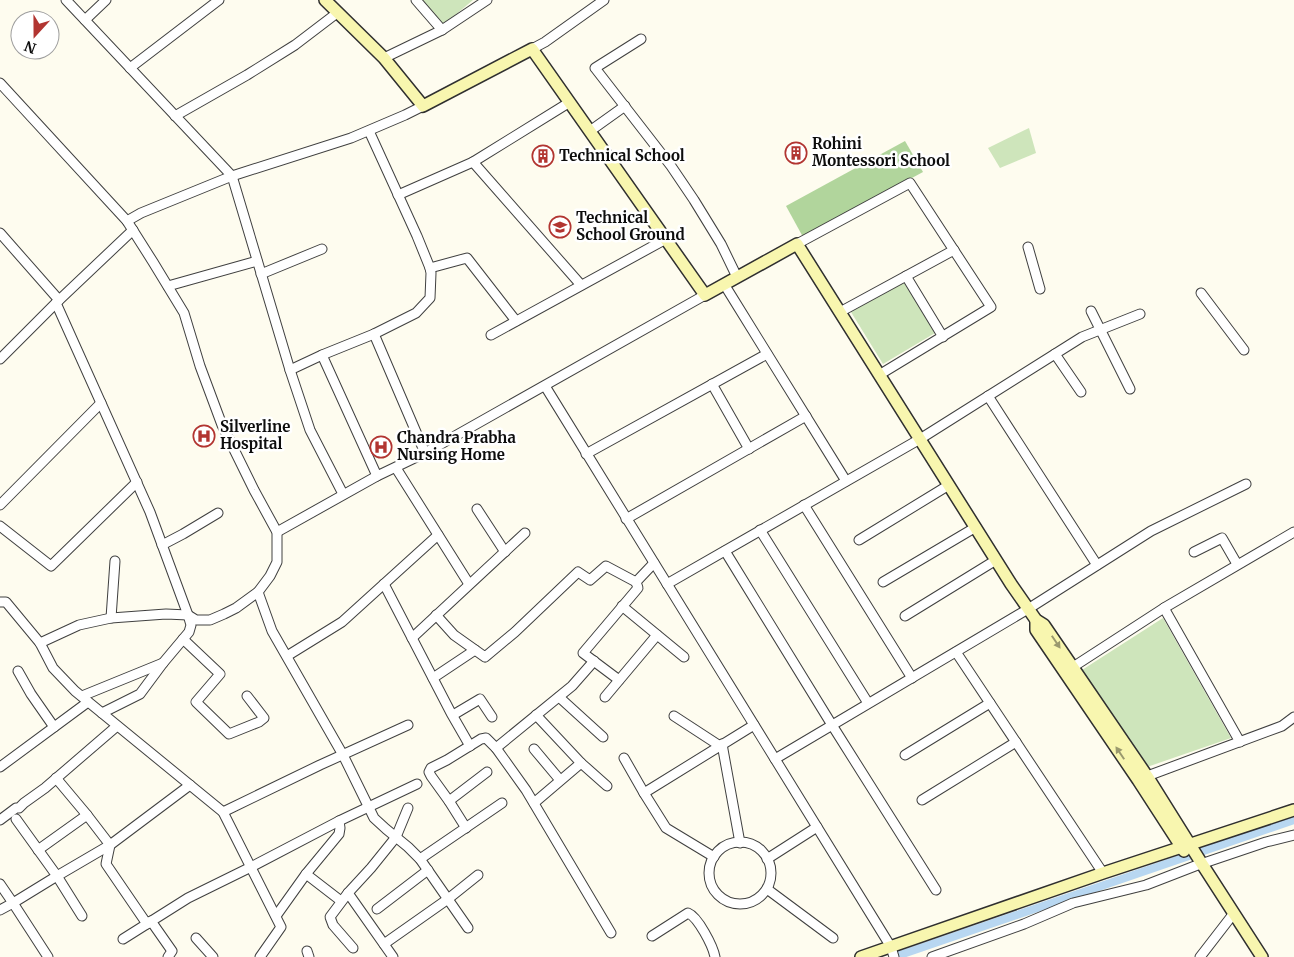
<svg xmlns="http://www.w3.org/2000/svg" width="1294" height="957" font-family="Merriweather,serif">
	<rect width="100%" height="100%" fill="#fefcef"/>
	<g fill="#cee5bb">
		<path d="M 419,0 L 473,0 L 441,27 Z"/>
		<path d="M 1029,128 L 1036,153 L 1000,168 L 988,148 Z"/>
		<path d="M 903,281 L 935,333 L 883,364 L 851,312 Z"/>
		<path d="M 1163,618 L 1231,738 L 1147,767 L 1082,670 Z"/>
	</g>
	<path fill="#b1d59c" d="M 905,141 L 923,172 L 803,237 L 786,206 Z"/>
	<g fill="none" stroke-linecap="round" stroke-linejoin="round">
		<path stroke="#b8d7f1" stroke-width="8" d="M 894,957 L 1294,820"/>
		<g stroke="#404040" stroke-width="11">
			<g id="street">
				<path d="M 66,0 L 232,176 L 290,370 L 310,430 L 343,494"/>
				<path d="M 416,0 L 442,30"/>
				<path d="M 85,20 L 106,0"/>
				<path d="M 641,39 L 595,68 L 671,166 L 694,200 L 721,244 L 737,277"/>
				<path d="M 532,49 L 545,42 L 604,0"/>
				<path d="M 384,58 L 442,30 L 487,0"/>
				<path d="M 130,68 L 219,0"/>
				<path d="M 0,83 L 127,221 L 153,262 L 184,313 L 200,366 L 222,425 L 254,490 L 277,532 L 277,562 L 270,576 L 258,592 L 236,608 L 224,614 L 210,620 L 196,620 L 188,615 L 166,614 L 111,618 L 79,625 L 40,643"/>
				<path d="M 175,116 L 247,75 L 295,45 L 337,13"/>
				<path d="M 590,131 L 625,106"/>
				<path d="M 473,162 L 581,285"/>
				<path d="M 398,195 L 473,162 L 570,102"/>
				<path d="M 127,221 L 141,213 L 232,176 L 351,138 L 405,115 L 423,106"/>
				<path d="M 0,233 L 59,300"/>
				<path d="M 797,244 L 910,183 L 991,307 L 879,375"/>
				<path d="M 1028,247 L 1040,289"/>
				<path d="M 430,268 L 467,258 L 516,321"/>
				<path d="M 261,274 L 322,249"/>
				<path d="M 906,276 L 943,337"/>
				<path d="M 724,284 L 846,481"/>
				<path d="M 168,286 L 257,261"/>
				<path d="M 1201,293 L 1244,350"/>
				<path d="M 56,303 L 150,512 L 188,615 L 191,625 L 189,632 L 163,663 L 140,694 L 102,713"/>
				<path d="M 1091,311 L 1130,389"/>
				<path d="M 840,312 L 954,250"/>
				<path d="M 374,334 L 425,453"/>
				<path d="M 491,335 L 666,239"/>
				<path d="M 1055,354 L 1081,392"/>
				<path d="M 322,355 L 377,476"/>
				<path d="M 0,359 L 56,303 L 133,230"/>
				<path d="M 290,370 L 322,355 L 374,334 L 416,313 L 430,298 L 431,273 L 430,268 L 417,236 L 369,131"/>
				<path d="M 712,384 L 749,449"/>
				<path d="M 545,386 L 891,947 L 894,957"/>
				<path d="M 988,396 L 1097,565"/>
				<path d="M 586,454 L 767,354"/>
				<path d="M 396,468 L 469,584"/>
				<path d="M 0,505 L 101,403"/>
				<path d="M 804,505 L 912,678"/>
				<path d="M 477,509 L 505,552"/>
				<path d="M 626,519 L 806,416"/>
				<path d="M 0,526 L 51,566 L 137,482"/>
				<path d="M 760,530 L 868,703"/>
				<path d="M 277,532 L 377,476 L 425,453 L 705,295"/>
				<path d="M 859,540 L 949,485"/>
				<path d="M 162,545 L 183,534 L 218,513"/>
				<path d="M 725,551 L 832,725 L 936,890"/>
				<path d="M 1194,552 L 1222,538 L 1237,564"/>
				<path d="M 883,582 L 976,527"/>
				<path d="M 384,584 L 451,713 L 470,746"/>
				<path d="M 667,584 L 920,439 L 1082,337 L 1140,314"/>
				<path d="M 258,592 L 272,631 L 343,755 L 374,818 L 386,829 L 408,847 L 420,859 L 468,928"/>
				<path d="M 0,602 L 6,602 L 40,643 L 53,668 L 75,691 L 223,812 L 281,927 L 260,957"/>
				<path d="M 622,606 L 684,657"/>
				<path d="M 1164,608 L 1240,742"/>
				<path d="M 436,615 L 454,635 L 485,657 L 515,632 L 578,572 L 590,580 L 606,566 L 636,582"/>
				<path d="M 905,616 L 996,560"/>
				<path d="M 111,618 L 115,561"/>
				<path d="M 412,638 L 525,533"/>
				<path d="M 183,639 L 220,674 L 196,702 L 229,734 L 259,722 L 264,718 L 247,696"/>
				<path d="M 956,652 L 1103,873"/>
				<path d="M 287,656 L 342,622 L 438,535"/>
				<path d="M 1073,667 L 1164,608 L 1294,532"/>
				<path d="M 18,671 L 31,694 L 54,727"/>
				<path d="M 433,678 L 475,650"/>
				<path d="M 619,680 L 583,653 L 638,588 L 636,582 L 654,563"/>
				<path d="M 82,696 L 163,663"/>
				<path d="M 559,697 L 603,737"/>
				<path d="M 605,697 L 657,635"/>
				<path d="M 453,715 L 480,699 L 492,717"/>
				<path d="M 536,715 L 581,763 L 607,786"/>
				<path d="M 674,716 L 720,746"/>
				<path d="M 722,744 L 740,843"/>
				<path d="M 496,748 L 572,686 L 594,661"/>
				<path d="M 534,749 L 560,780"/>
				<path d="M 905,755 L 990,703"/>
				<path d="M 624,758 L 644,793 L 666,828 L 714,857"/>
				<path d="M 775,759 L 1028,609 L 1151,531 L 1246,484"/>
				<path d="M 0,767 L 88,702"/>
				<path d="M 56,778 L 87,815"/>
				<path d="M 1142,778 L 1282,726 L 1294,717"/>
				<path d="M 644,793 L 754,725"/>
				<path d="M 922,800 L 1016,742"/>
				<path d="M 449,801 L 487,772"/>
				<path d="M 534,803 L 581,763"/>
				<path d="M 223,812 L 320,765 L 408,725"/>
				<path d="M 0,820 L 16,808 L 19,808 L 24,803 L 45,788 L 117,726"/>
				<path d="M 466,828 L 449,801 L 431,776 L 429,772 L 431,768 L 447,760 L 481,739 L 486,738 L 496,748 L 526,790 L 611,933"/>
				<circle cx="740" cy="873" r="31"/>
				<path d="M 38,850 L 87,815 L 110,845 L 106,864 L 147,924"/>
				<path d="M 420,859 L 502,803"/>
				<path d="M 767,859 L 817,827"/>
				<path d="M 306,874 L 341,901"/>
				<path d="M 0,884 L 13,903 L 57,876 L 16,819"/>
				<path d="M 767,889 L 833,938"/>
				<path d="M 348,893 L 393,957"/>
				<path d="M 377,909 L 428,870"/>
				<path d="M 0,910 L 13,903 L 48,957"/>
				<path d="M 82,916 L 57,876 L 110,845 L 190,785"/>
				<path d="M 276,916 L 306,874 L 339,834 L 340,828 L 339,821"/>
				<path d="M 151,921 L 172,951 L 168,957"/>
				<path d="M 652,936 L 688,913 C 698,917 713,946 715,957"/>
				<path d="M 196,938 L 213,957"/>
				<path d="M 123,939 L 188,898 L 251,867 L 339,821 L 417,784"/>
				<path d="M 384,944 L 448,899 L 478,875"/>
				<path d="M 353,948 L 333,925 L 330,917 L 348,893 L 371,868 L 396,837 L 408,808"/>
				<path d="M 307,951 L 309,957"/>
				<path d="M 932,957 L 1024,924 L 1073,903 L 1146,885 L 1195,866 L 1266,842 L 1294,835"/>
				<path d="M 1200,957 L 1234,913"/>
			</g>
		</g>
		<g stroke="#2f2f2f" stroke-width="14">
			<g id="secondary">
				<path d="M 325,0 L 384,58 L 423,106 L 532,49 L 705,295 L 797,244 L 1011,584 L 1036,620 L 1044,625 L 1147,776 L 1202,864 L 1262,957"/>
				<path d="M 1036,620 L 1036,630 L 1138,780 L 1184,851"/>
				<path d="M 861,957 L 1103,873 L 1294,810"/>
			</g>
		</g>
		<use href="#street" stroke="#fff" stroke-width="9"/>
		<use href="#secondary" stroke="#f8f6af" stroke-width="11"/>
	</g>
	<defs><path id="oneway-solid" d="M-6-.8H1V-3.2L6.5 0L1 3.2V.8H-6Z" transform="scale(1.25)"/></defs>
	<g fill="#9a996e">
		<use href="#oneway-solid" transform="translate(1056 642) rotate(56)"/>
		<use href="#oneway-solid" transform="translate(1120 753) rotate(-124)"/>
	</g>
	<defs>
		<g id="building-ring" transform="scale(1.125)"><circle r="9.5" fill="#fff" stroke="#b23531" stroke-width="1.5"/><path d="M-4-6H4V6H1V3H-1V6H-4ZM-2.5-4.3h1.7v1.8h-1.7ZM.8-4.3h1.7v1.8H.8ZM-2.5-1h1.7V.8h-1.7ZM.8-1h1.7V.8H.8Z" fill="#b23531"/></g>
		<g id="school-ring" transform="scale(1.125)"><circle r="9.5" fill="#fff" stroke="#b23531" stroke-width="1.5"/><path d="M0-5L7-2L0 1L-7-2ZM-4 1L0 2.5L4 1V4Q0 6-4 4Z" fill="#b23531"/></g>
		<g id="hospital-ring" transform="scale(1.125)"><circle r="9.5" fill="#fff" stroke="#b23531" stroke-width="1.5"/><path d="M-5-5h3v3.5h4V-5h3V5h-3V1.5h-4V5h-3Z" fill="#b23531"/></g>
	</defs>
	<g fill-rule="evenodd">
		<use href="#building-ring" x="796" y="153"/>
		<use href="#building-ring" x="543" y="156"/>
		<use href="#school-ring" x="560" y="227"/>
		<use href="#hospital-ring" x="204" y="436"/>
		<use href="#hospital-ring" x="381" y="447"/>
	</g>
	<g text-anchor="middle" stroke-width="5" stroke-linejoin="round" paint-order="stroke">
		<g font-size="15" font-weight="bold" fill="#0d0d0d" stroke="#fff" text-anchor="start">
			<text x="812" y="149">Rohini<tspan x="812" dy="17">Montessori School</tspan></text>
			<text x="559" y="161">Technical School</text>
			<text x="576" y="223">Technical<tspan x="576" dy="17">School Ground</tspan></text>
			<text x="220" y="432">Silverline<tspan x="220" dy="17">Hospital</tspan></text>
			<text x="397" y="443">Chandra Prabha<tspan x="397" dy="17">Nursing Home</tspan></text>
		</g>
	</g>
	<g transform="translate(35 35) rotate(201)"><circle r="24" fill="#ffffff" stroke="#9e9e9e"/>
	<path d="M0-4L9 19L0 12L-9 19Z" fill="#b23531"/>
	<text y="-8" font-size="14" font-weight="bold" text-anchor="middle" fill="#0d0d0d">N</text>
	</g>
</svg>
